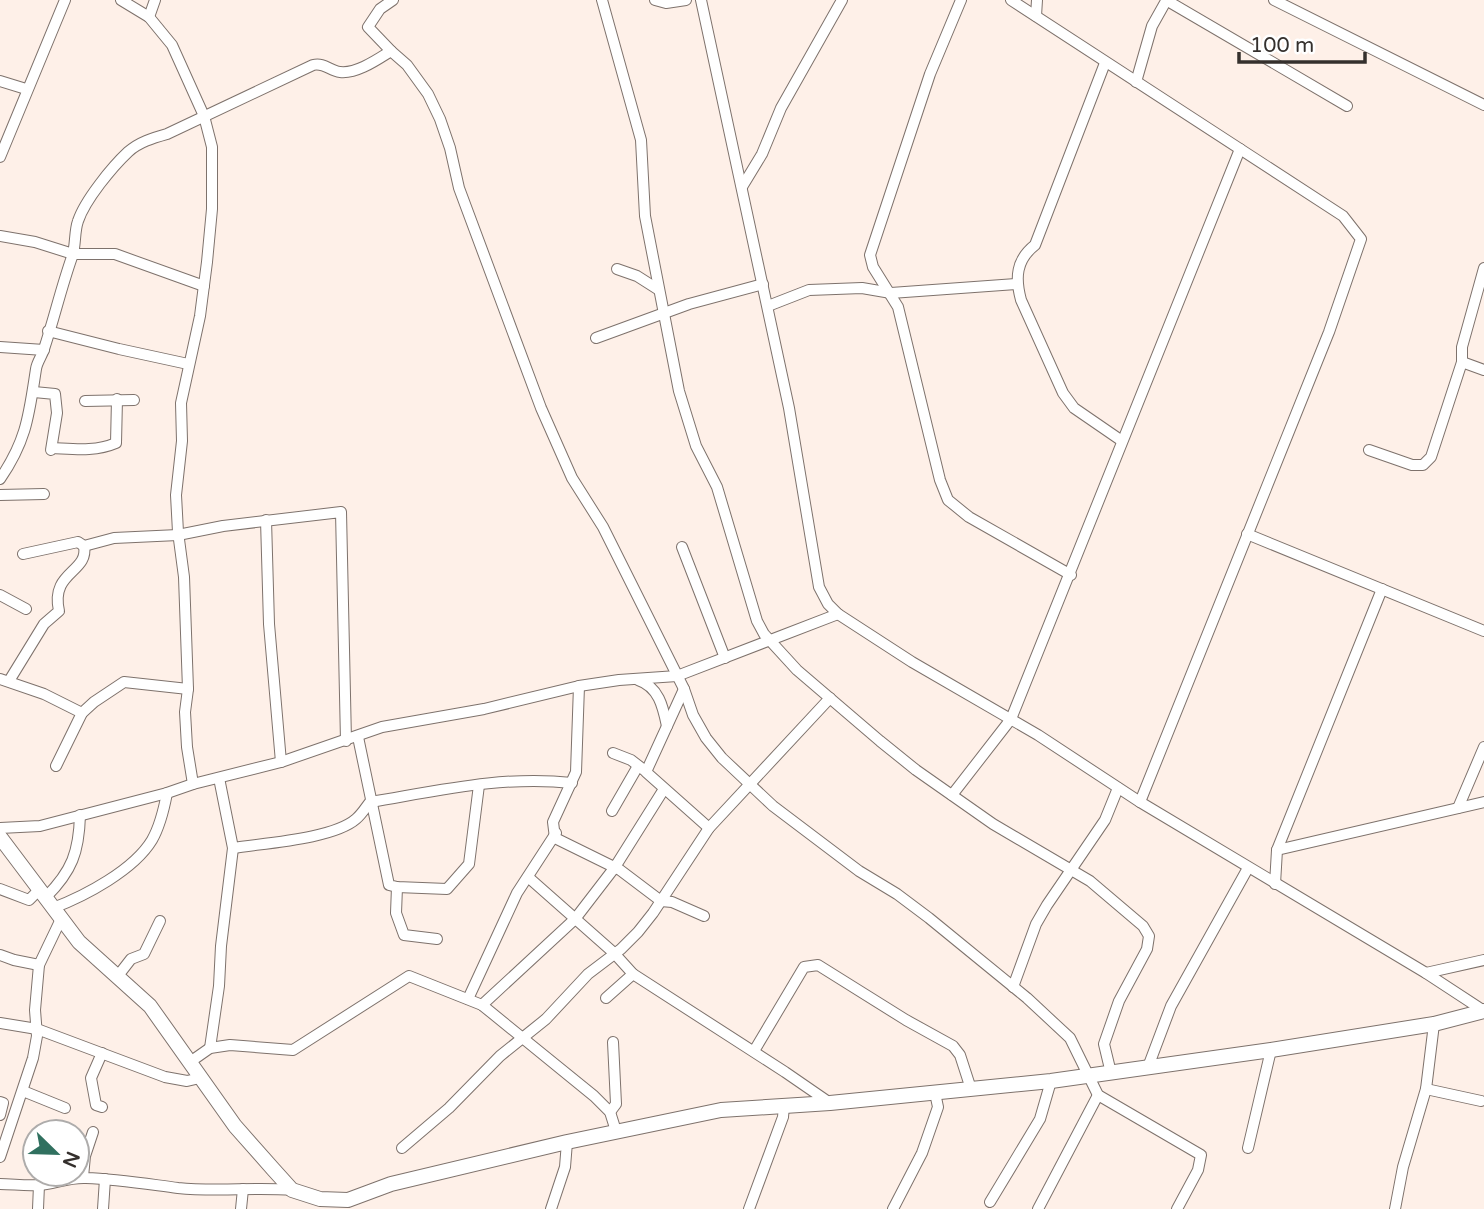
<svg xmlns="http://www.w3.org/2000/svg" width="1484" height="1209" font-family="'Varela Round',sans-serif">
	<rect width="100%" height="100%" fill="#fef0e8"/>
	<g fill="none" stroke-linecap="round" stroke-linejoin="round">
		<g stroke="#7e726c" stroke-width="12">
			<g id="street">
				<path d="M 121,0 L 149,17 L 172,45 L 204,116 L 212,147 L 212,209 L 207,262 L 200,316 L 181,403 L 182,441 L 176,495 L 178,532 L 184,577 L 188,689 L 185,712 L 187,747 L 193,784"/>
				<path d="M 602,0 L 641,140 L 645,216 L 679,391 L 696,446 L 717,487 L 757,621 L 764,634 L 797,670 L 880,741 L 916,770 L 993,824 L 1090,881 L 1143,926 L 1149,936 L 1147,949 L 1119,1001 L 1104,1044 L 1111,1073"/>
				<path d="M 655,0 L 666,3 L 686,0"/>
				<path d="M 701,0 L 789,408 L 819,587 L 828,604 L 838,614 L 912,662 L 1038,735 L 1140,802 L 1426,973 L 1484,1011"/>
				<path d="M 961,0 L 930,74 L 870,255 L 873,267 L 898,307 L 940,480 L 948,500 L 969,517 L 1071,575"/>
				<path d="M 1011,0 L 1343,216 L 1361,239 L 1329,332 L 1140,802"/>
				<path d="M 1166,0 L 1347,106"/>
				<path d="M 1274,0 L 1484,105"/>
				<path d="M 1036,16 L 1037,0"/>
				<path d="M 149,17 L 155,0"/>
				<path d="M 391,51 L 407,65 L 428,94 L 440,119 L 450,148 L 459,188 L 541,408 L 572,478 L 603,527 L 684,689 L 693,715 L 706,738 L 722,758 L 773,806 L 859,871 L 897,894 L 929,918 L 1027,998 L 1070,1038 L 1098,1095 L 1201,1155 L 1198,1170 L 1177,1209"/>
				<path d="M 1105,63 L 1035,245 C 1016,260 1015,278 1021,300 L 1063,393 L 1074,408 L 1122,441"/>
				<path d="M 0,81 L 26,89"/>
				<path d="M 1136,82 L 1152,26 L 1166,1 L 1170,0"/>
				<path d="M 0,157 L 65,0"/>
				<path d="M 742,187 L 762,154 L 781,108 L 842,0"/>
				<path d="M 0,236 L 35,242 L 73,254 L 115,254 L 204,286"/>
				<path d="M 617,269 L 637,276 L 659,290"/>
				<path d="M 768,306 L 809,290 L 862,288 L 891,293 L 1016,284"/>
				<path d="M 48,331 L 119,349 L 188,364"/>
				<path d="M 596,338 L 689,304 L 763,284"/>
				<path d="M 0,347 L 44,350"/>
				<path d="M 1462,362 L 1484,370"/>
				<path d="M 34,392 L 55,394 L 57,413 L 51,450"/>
				<path d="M 85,401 L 134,400"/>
				<path d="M 52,448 C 74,449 95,452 116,443 L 117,399"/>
				<path d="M 1369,450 L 1412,465 L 1423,465 L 1431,457 L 1462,362 L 1462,347 L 1484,268"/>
				<path d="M 0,479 C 27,440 29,414 36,369 C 37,362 42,356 44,349 C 54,319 61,288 72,257 C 76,246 74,232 78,221 C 85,200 112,167 128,152 C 139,142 153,138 167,134 L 313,65 C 324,62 330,71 340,72 C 357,74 378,59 391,51 L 368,27 L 380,9 L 393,0"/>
				<path d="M 0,495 L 44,494"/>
				<path d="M 266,520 L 269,624 L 281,762"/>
				<path d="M 1247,534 L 1484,631"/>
				<path d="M 682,547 L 725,658"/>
				<path d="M 23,554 L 78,542 L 84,546 L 114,538 L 178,535 L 223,526 L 341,512 L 346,741"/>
				<path d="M 0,595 L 26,609"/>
				<path d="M 0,679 L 44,694 L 82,713"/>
				<path d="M 638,680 C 659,687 663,707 667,726"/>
				<path d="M 9,681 L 44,624 L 59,611 C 50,571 89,573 84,546"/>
				<path d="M 579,686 L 576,772 L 553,822 L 555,838 L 620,870 L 661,901 L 672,902 L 704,916"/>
				<path d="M 684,689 L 646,772 L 709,828"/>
				<path d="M 358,737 L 389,885 L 397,887 L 447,889 L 469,864 L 479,785"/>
				<path d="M 613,753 L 631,760 L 644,770"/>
				<path d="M 56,766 L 82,713 L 94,702 L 124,682 L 188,689"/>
				<path d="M 952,795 L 1011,719 L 1240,149"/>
				<path d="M 1458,808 L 1484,747"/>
				<path d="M 612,811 L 638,766"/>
				<path d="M 0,828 L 40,826 L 167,793 L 193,784 L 281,762 L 382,727 L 484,709 L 579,686 L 619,680 L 677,676 L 838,614"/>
				<path d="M 233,848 C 264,843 333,839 356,819 C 362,814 366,807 370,802 C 437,791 504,775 572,783"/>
				<path d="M 1277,850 L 1382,589"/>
				<path d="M 528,877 L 614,953 L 633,974 L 785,1072 L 830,1103"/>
				<path d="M 1275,884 L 1277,850 L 1484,802"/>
				<path d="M 397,887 L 396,913 L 404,935 L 437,939"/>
				<path d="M 0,889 L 29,900 L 40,889"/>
				<path d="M 46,897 C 72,871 79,852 80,815"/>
				<path d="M 53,908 C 85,896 134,870 152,840 C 160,826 164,809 167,793"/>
				<path d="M 0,955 L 14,960 L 39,965"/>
				<path d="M 1426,973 L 1484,960"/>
				<path d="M 117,977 L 131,959 L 144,954 L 160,921"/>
				<path d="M 1013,987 L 1036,924 L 1047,905 L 1105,820 L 1118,788"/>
				<path d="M 606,998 L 633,974"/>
				<path d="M 468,999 L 517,893 L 556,833"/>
				<path d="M 482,1005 L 575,919 L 615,867 L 664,789"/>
				<path d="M 0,1023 L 37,1029 L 165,1077 L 187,1081 L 200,1078"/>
				<path d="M 210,1048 L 219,986 L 221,946 L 233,848 L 219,778"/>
				<path d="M 754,1051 L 804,967 L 818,965 L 906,1020 L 953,1046 L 960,1055 L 971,1089"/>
				<path d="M 102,1053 L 91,1078 L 96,1105 L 102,1107"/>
				<path d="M 190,1062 L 210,1048 L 230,1045 L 293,1050 L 409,976 L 482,1005 L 594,1096 L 610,1112 L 616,1131"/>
				<path d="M 1148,1067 L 1171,1006 L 1248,868"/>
				<path d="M 1426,1089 L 1481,1101"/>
				<path d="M 23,1091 L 65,1108"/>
				<path d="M 0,1102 L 3,1103 L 0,1115"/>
				<path d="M 610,1112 L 616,1104 L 613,1042"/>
				<path d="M 402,1148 L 449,1108 L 500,1056 L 546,1019 L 588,974 L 621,949 L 638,932 L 653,913 L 709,828 L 830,698"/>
				<path d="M 1248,1148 L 1271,1050"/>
				<path d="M 0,1157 L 33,1058 L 37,1036 L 35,1010 L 39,965 L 61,919"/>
				<path d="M 83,1177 L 85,1156 L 93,1132"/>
				<path d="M 0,1184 C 12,1184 26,1186 38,1185 C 54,1184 69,1177 86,1178 C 117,1179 147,1184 178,1188 C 216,1192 254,1187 292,1190"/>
				<path d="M 990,1202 L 1040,1119 L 1051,1081"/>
				<path d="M 38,1209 L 39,1185"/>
				<path d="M 103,1209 L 105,1179"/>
				<path d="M 241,1209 L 243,1189"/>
				<path d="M 551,1209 L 565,1167 L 567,1142"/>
				<path d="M 749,1209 L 783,1117 L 784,1106"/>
				<path d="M 893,1209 L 922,1153 L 938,1107 L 935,1093"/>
				<path d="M 1038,1209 L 1098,1095"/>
				<path d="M 1395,1209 L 1403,1167 L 1426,1089 L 1434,1024"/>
			</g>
		</g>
		<g stroke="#7e726c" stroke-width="16">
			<path id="secondary" d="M 0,837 L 79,942 L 150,1006 L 235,1126 L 273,1169 L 292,1190 L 320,1199 L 348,1200 L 391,1184 L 567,1142 L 721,1110 L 830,1103 L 1051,1081 L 1271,1050 L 1434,1024 L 1484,1011"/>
		</g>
		<use href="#street" stroke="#fff" stroke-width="10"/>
		<use href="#secondary" stroke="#fff" stroke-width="14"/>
	</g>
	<g transform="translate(56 1153) rotate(113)"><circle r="33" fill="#ffffff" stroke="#aeacab" stroke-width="2"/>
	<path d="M0-5L12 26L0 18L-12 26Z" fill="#30705f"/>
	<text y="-10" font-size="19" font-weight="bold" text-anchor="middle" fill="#35302d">N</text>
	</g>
	<path d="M1239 52v10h126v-10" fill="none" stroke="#35302d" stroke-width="3.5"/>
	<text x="1250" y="52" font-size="21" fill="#35302d" stroke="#ffffff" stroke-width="5" paint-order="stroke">100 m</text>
</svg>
